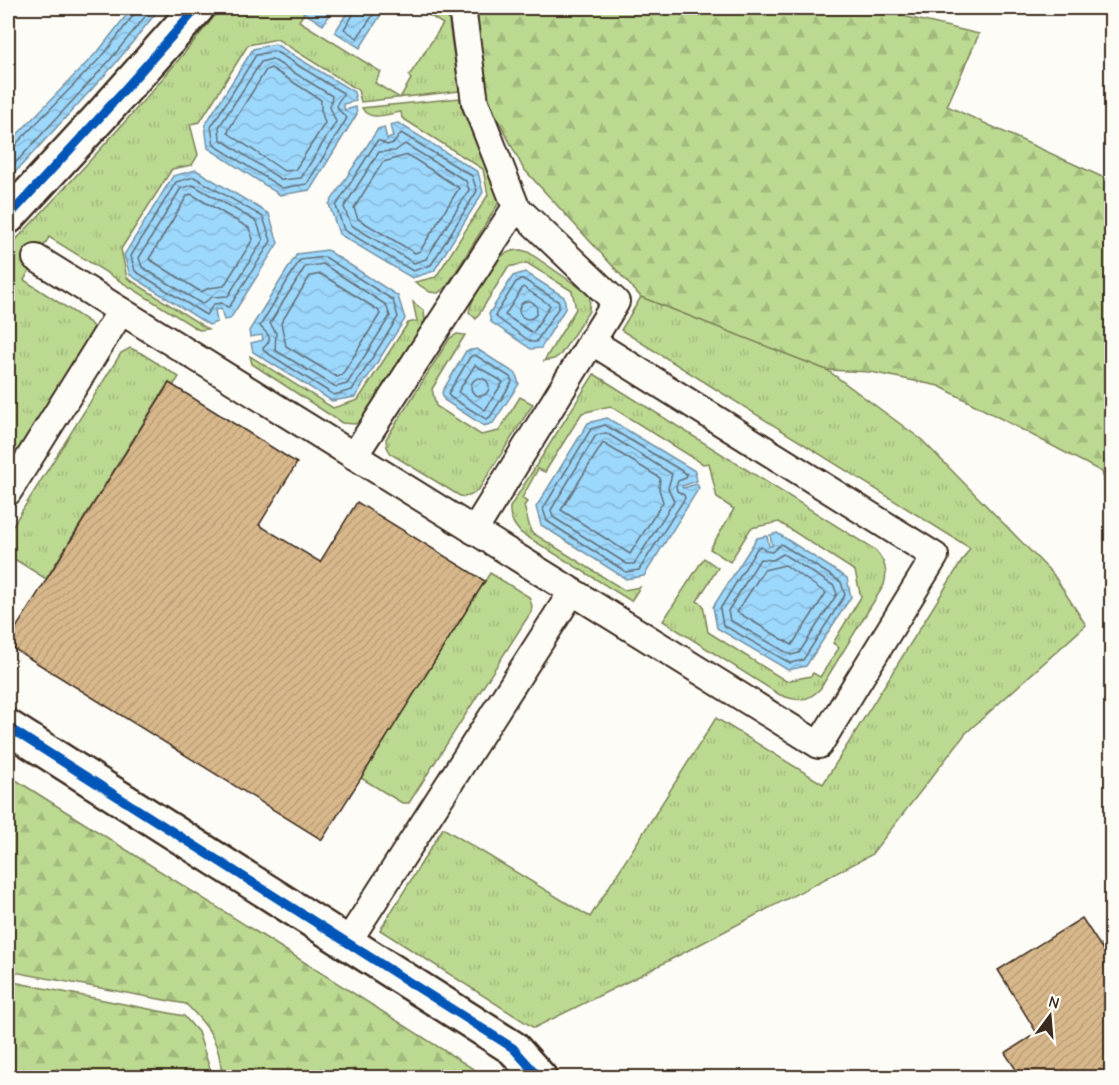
<svg xmlns="http://www.w3.org/2000/svg" width="1119" height="1085" font-family="'Comic Neue',sans-serif">
	<defs>
		<pattern id="grass-tufts" width="24" height="20" patternUnits="userSpaceOnUse" patternTransform="scale(1.5)"><rect width="24" height="20" fill="#bcd991"/><path d="M3 7l-1-3M5 7V3M7 7l1-3M15 17l-1-3M17 17v-4M19 17l1-3" fill="none" stroke="#a2ba7d"/></pattern>
		<pattern id="forest-firs" width="22" height="20" patternUnits="userSpaceOnUse" patternTransform="scale(1.5)"><rect width="22" height="20" fill="#bcd991"/><path d="M5 1l3.5 6h-7zM16 11l3.5 6h-7z" fill="#a2ba7d"/></pattern>
		<pattern id="water-waves" width="16" height="10" patternUnits="userSpaceOnUse" patternTransform="scale(1.5)"><rect width="16" height="10" fill="#9cd7fc"/><path d="M0 5q4-4 8 0t8 0" fill="none" stroke="#87b9d8"/></pattern>
		<pattern id="building-hatch" width="6" height="6" patternUnits="userSpaceOnUse" patternTransform="scale(1.5)"><rect width="6" height="6" fill="#d8b88b"/><path d="M-1 1l2-2M0 6l6-6M5 7l2-2" fill="none" stroke="#ba9e78"/></pattern>
	</defs>
	<rect width="100%" height="100%" fill="#fdfcf7"/>
	<filter id="ink" filterUnits="userSpaceOnUse"><feTurbulence type="fractalNoise" baseFrequency=".0167" numOctaves="2"/><feDisplacementMap in="SourceGraphic" scale="12" xChannelSelector="R" yChannelSelector="G"/><feConvolveMatrix kernelMatrix="1 2 1 2 8 2 1 2 1" color-interpolation-filters="sRGB"/></filter>
	<g filter="url(#ink)">
		<g fill="url(#grass-tufts)" stroke="#7c8258" stroke-width="1.5">
			<path d="M 221,8 L 307,8 L 299,21 L 381,72 L 375,83 L 400,98 L 411,79 L 409,76 L 443,24 L 418,8 L 447,8 L 459,91 L 361,102 L 358,90 L 277,39 L 248,45 L 200,122 L 190,124 L 198,155 L 192,165 L 172,169 L 121,249 L 127,278 L 208,329 L 199,330 L 49,237 L 24,280 L 89,322 L 93,327 L 91,335 L 8,467 L 8,248 C 82,171 155,91 221,8 Z"/>
			<path d="M 460,98 L 461,107 L 502,195 L 500,201 L 447,286 L 438,293 L 430,292 L 415,282 L 436,277 L 488,195 L 483,169 L 402,118 L 401,112 C 388,114 369,122 362,108 Z"/>
			<path d="M 521,250 L 528,252 L 586,292 L 590,297 L 589,311 L 561,354 L 554,359 L 544,361 L 576,309 L 572,291 L 527,263 L 508,267 L 476,319 L 469,312 C 471,299 493,263 503,255 C 509,251 514,250 521,250 Z"/>
			<path d="M 641,297 L 827,370 L 922,440 L 1053,574 L 1086,625 L 966,733 L 871,855 L 639,976 L 534,1028 L 380,930 L 443,828 L 590,917 L 716,718 L 823,784 L 970,548 L 621,330 Z"/>
			<path d="M 413,302 L 424,311 L 425,322 L 361,420 L 355,424 L 342,423 L 252,364 L 250,356 L 333,408 L 358,400 L 408,323 L 417,321 Z"/>
			<path d="M 457,334 L 465,335 L 432,389 L 436,406 L 481,435 L 499,431 L 520,397 L 533,404 L 479,489 C 473,495 468,498 460,496 L 391,454 L 387,447 L 386,439 L 450,338 Z"/>
			<path d="M 130,348 L 141,353 L 179,377 L 173,386 L 168,383 L 46,579 L 8,555 L 8,533 L 121,353 Z"/>
			<path d="M 594,374 L 875,550 C 885,561 888,571 884,585 L 820,689 C 806,703 797,701 780,695 L 663,621 L 704,558 L 718,568 L 697,601 L 703,605 L 708,632 L 786,681 L 811,676 L 813,673 L 820,677 L 839,648 L 833,643 L 861,597 L 855,571 L 779,522 L 751,528 L 730,562 L 710,549 L 734,509 L 717,498 L 709,463 L 703,464 L 610,406 L 582,413 L 545,472 L 538,469 L 522,498 L 527,502 L 524,506 L 531,532 L 624,590 L 640,587 L 631,601 L 521,533 C 514,525 509,518 510,507 Z"/>
			<path d="M 490,573 L 529,597 L 532,606 L 531,612 L 409,803 L 402,803 L 361,778 Z"/>
		</g>
		<g fill="url(#forest-firs)" stroke="#7c8258" stroke-width="1.5">
			<path d="M 477,8 L 869,8 L 979,34 L 947,106 L 1111,181 L 1111,509 L 1102,472 L 939,386 L 871,372 L 827,370 L 641,297 L 523,168 L 487,98 Z"/>
			<path d="M 8,775 L 486,1077 L 222,1077 C 220,1042 210,1028 186,1004 L 8,971 Z"/>
			<path d="M 8,981 L 184,1016 L 198,1032 L 211,1072 L 211,1077 L 8,1077 Z"/>
		</g>
		<g fill="url(#water-waves)" stroke="#7592a3" stroke-width="1.5">
			<path d="M 132,8 L 160,8 L 115,64 L 8,180 L 8,144 L 100,49 Z"/>
			<path d="M 307,8 L 334,8 L 323,25 L 303,12 Z"/>
			<path d="M 350,8 L 385,8 L 360,48 L 335,32 Z"/>
			<path d="M 275,44 L 354,92 L 356,101 L 343,104 L 345,110 L 356,107 L 357,114 L 310,190 L 280,195 L 208,148 L 205,125 L 253,49 Z"/>
			<path d="M 398,123 L 478,172 L 483,192 L 434,271 L 412,278 L 339,234 L 329,204 L 378,129 L 384,127 L 387,139 L 393,137 L 390,125 Z"/>
			<path d="M 196,170 L 269,214 L 278,243 L 230,319 L 224,320 L 221,309 L 215,310 L 217,322 L 209,325 L 130,275 L 124,255 L 173,176 Z"/>
			<path d="M 327,250 L 398,296 L 405,319 L 355,397 L 332,401 L 253,352 L 251,343 L 263,340 L 262,335 L 250,337 L 249,331 L 297,254 Z"/>
			<path d="M 525,272 L 564,297 L 566,307 L 541,348 L 531,349 L 491,322 L 489,314 L 513,276 Z"/>
			<path d="M 477,349 L 516,374 L 519,384 L 493,423 L 484,426 L 444,400 L 442,392 L 466,351 Z"/>
			<path d="M 607,418 L 695,471 L 697,481 L 682,486 L 683,488 L 697,484 L 699,488 L 644,576 L 626,579 L 541,525 L 536,507 L 588,423 Z"/>
			<path d="M 777,533 L 847,578 L 851,597 L 806,666 L 788,670 L 717,628 L 713,607 L 757,538 L 767,536 L 769,546 L 772,546 L 770,535 Z"/>
		</g>
		<g fill="none" stroke-linecap="round" stroke-linejoin="round">
			<g stroke="#626f77" stroke-width="1.5">
				<path d="M 355,8 L 355,12 L 344,29 L 357,38 L 378,8"/>
				<path d="M 275,51 L 343,93 L 343,96 C 331,106 340,111 347,118 L 307,184 L 282,188 L 214,145 L 211,127 L 256,55 Z"/>
				<path d="M 272,59 L 332,96 L 330,107 L 336,122 L 301,178 L 282,180 L 220,139 L 219,127 L 261,62 Z"/>
				<path d="M 271,68 L 321,100 L 321,110 L 325,123 L 295,170 L 284,171 L 228,133 L 229,129 L 266,70 Z"/>
				<path d="M 401,133 L 472,176 L 477,191 L 431,265 L 413,271 L 344,230 L 336,206 L 377,141 L 380,141 L 387,145 L 394,143 Z"/>
				<path d="M 405,144 L 466,181 L 469,190 L 426,259 L 414,263 L 351,225 L 344,207 L 379,152 L 395,151 Z"/>
				<path d="M 8,148 L 14,146 L 105,53 L 135,13 L 136,8"/>
				<path d="M 408,155 L 459,188 L 420,251 L 415,253 L 358,219 L 354,208 L 383,162 Z"/>
				<path d="M 8,171 L 110,60 L 152,8"/>
				<path d="M 194,177 L 263,217 L 271,241 L 230,306 L 227,307 L 222,303 L 214,304 L 206,315 L 135,271 L 131,256 L 176,182 Z"/>
				<path d="M 193,185 L 257,222 L 263,240 L 228,296 L 212,297 L 202,304 L 142,267 L 139,258 L 181,188 Z"/>
				<path d="M 191,194 L 249,228 L 253,239 L 224,286 L 209,288 L 201,292 L 149,259 L 187,196 Z"/>
				<path d="M 325,257 L 393,300 L 398,317 L 352,390 L 334,395 L 264,351 L 263,348 C 276,337 266,334 260,326 L 300,260 Z"/>
				<path d="M 323,264 L 386,305 L 390,316 L 347,384 L 336,387 L 275,350 L 276,333 L 270,323 L 305,267 Z"/>
				<path d="M 321,274 L 378,310 L 380,314 L 342,375 L 337,377 L 286,346 L 281,323 L 310,276 Z"/>
				<path d="M 523,279 L 559,302 L 559,307 L 536,342 L 531,342 L 496,317 L 496,314 L 516,282 Z"/>
				<path d="M 523,287 L 550,305 L 533,333 L 505,315 Z"/>
				<circle cx="528" cy="310" r="9"/>
				<path d="M 475,355 L 510,377 L 512,382 L 490,417 L 486,419 L 450,397 L 448,394 L 470,357 Z"/>
				<path d="M 475,365 L 503,382 L 485,410 L 458,392 Z"/>
				<circle cx="480" cy="387" r="9"/>
				<path d="M 605,425 L 687,474 L 686,478 L 678,481 L 676,486 L 677,491 L 684,495 L 685,498 L 639,570 L 626,572 L 547,521 L 543,509 L 591,429 Z"/>
				<path d="M 606,433 L 672,474 L 668,488 L 674,501 L 634,564 L 627,564 L 553,517 L 551,510 L 596,435 Z"/>
				<path d="M 603,443 L 660,478 L 659,489 L 663,502 L 630,554 L 561,510 Z"/>
				<path d="M 781,544 L 841,582 L 845,595 L 803,660 L 790,663 L 723,625 L 720,609 L 758,547 L 762,547 L 766,551 L 772,552 Z"/>
				<path d="M 783,554 L 834,586 L 837,594 L 799,653 L 791,655 L 730,620 L 728,611 L 760,559 L 773,560 Z"/>
				<path d="M 785,565 L 826,593 L 792,645 L 737,612 L 764,570 Z"/>
			</g>
		</g>
		<g fill="url(#building-hatch)" stroke="#3b2a1e" stroke-width="1.5">
			<path d="M 169,383 L 297,463 L 259,525 L 320,562 L 357,502 L 485,581 L 322,840 L 8,645 L 8,641 Z"/>
			<path d="M 1082,918 L 1112,964 L 1112,1077 L 1021,1077 L 1005,1053 L 1037,1033 L 998,970 Z"/>
		</g>
		<g fill="none" stroke-linecap="round" stroke-linejoin="round">
			<g stroke="#3b2a1e" stroke-width="30">
				<g id="lane">
					<path d="M 462,8 L 475,102 L 516,207"/>
					<path d="M 36,258 L 819,745 L 935,556 L 591,341"/>
					<path d="M 354,456 L 516,207 L 616,302 L 474,531"/>
					<path d="M 8,492 L 121,311"/>
					<path d="M 347,943 L 572,592"/>
				</g>
			</g>
			<g stroke="#3b2a1e" stroke-width="38">
				<g id="street">
					<path d="M 8,217 L 101,116 L 197,8"/>
					<path d="M 8,727 L 513,1048 L 540,1078"/>
				</g>
			</g>
			<use href="#lane" stroke="#fdfcf7" stroke-width="26"/>
			<use href="#street" stroke="#fdfcf7" stroke-width="33"/>
			<g stroke="#fdfcf7" stroke-width="13">
				<g id="cycleway">
					<path d="M 8,217 L 101,116 L 197,8"/>
					<path d="M 8,727 L 513,1048 L 540,1078"/>
				</g>
			</g>
			<use href="#cycleway" stroke="#0057b8" stroke-width="9"/>
		</g>
	</g>
	<rect width="1119" height="1085" fill="none" stroke="#fdfcf7" stroke-width="30"/>
	<rect x="15" y="15" width="1089" height="1055" fill="none" stroke="#3b2a1e" stroke-width="2" filter="url(#ink)"/>
	<g transform="translate(1050 1016) rotate(16)" stroke="#fdfcf7" stroke-width="4.5" paint-order="stroke">
	<path d="M0-4.5L10 22L0 15L-10 22Z" fill="#3b2a1e"/>
	<text y="-9" font-size="16" font-weight="bold" text-anchor="middle" fill="#3b2a1e">N</text>
	</g>
</svg>
